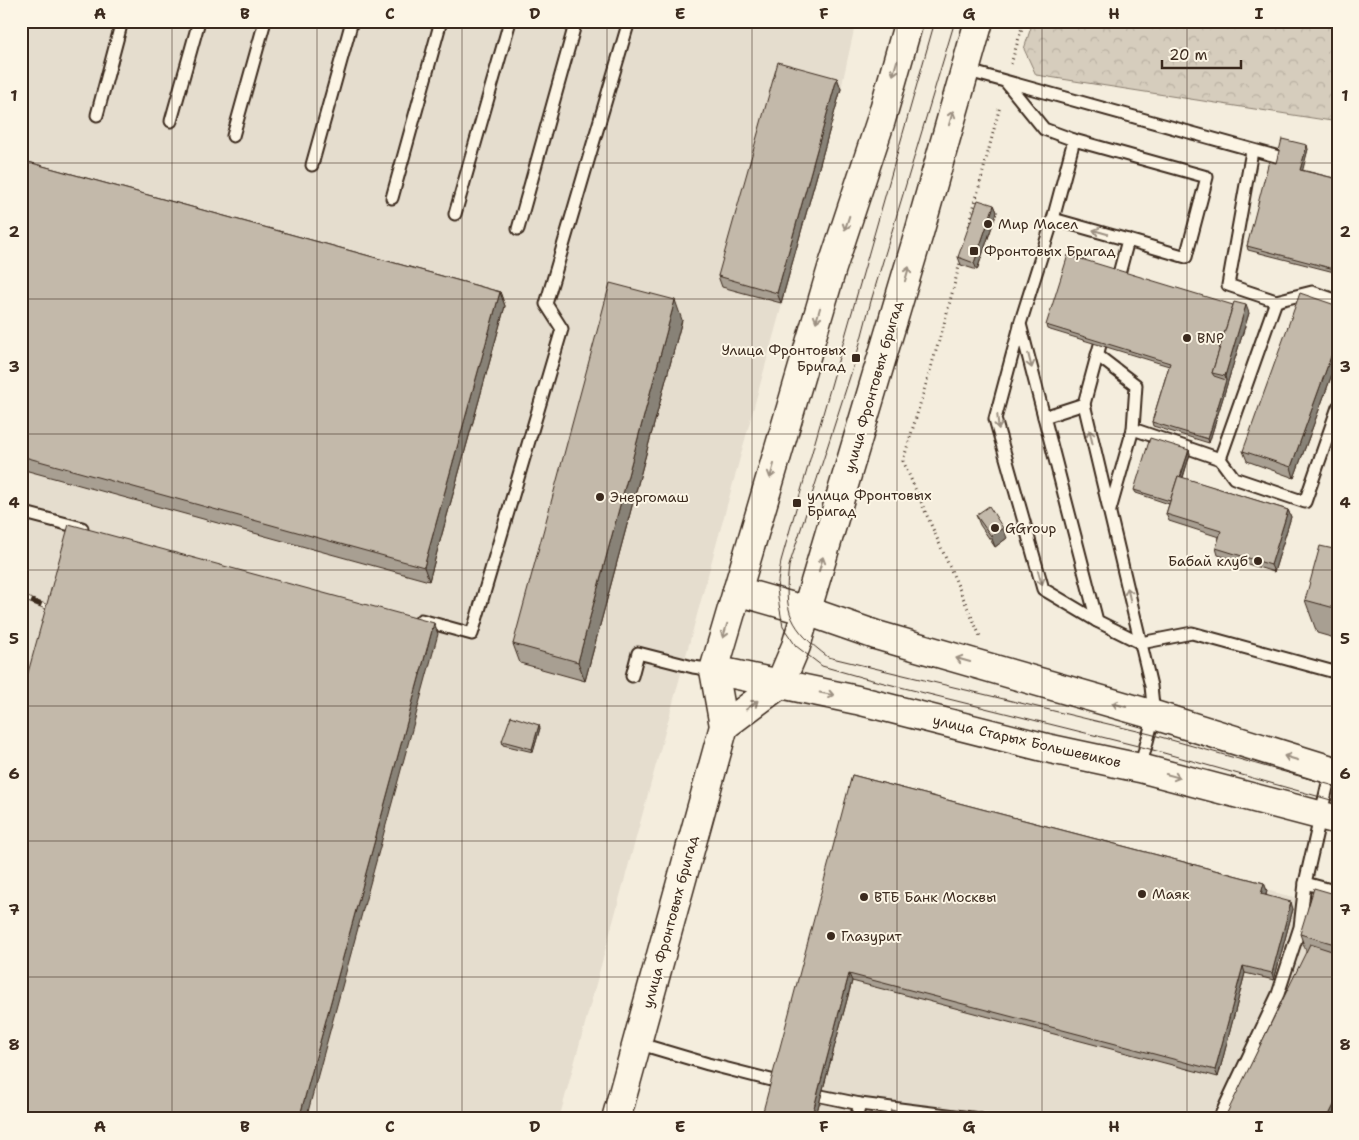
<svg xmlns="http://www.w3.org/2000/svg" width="1359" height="1140" font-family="'Shantell Sans',sans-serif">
	<defs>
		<pattern id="forest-crowns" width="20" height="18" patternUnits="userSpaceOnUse" patternTransform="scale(1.25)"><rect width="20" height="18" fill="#d6cdbd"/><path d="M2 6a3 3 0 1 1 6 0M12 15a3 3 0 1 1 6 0" fill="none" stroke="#b9b0a2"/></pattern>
	</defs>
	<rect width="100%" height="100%" fill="#f4eddd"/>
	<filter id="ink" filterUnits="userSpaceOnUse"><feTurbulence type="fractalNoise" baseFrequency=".02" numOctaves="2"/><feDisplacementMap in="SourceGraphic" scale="10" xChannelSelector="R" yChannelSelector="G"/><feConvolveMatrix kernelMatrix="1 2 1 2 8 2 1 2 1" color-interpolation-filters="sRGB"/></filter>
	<g filter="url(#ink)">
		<g fill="#e5ddce">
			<path d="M 21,21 L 856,21 L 841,89 L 559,1119 L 21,1119 Z"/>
			<path d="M 854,782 L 1338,909 L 1338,1119 L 766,1119 Z"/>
		</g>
		<path fill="url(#forest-crowns)" stroke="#887c6e" d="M 1033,21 L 1338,21 L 1338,122 L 1036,75 L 1024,49 Z"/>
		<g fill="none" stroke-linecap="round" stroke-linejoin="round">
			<g stroke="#3b2a1e" stroke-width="15">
				<g id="service">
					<path d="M 965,70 L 1279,157"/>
					<path d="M 1006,82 L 1044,129 L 1074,140"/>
					<path d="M 97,115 L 122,21"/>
					<path d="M 171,121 L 199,21"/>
					<path d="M 233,136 L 265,21"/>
					<path d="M 1252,151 L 1228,285 L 1276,301 L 1312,292 L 1338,301"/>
					<path d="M 312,165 L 352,21"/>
					<path d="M 392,198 L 441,21"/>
					<path d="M 455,214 L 510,21"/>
					<path d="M 1053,219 L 1074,140 L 1207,177 L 1186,257 L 1128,240"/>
					<path d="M 518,229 L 576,21"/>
					<path d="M 1116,285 L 1128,240 L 1053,219 L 1020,324 L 1097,621 L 1141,643 L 1192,633 L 1338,673"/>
					<path d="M 1020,326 L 995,419 L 1043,589 L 1097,621"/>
					<path d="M 1104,330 L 1084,404 L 1151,686 L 1154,715 L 1140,768"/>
					<path d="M 1097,355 L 1136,385 L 1133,429 L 1110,510"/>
					<path d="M 1044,417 L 1084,404"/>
					<path d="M 1133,429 L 1220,459 L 1234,478 L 1305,502 L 1338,407"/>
					<path d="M 1220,459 L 1276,301"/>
					<path d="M 21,512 L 82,528"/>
					<path d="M 421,620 L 472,634 L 562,329 L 546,304 L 629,21"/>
					<path d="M 632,676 L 638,653 L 693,667 L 714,670"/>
					<path d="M 1305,883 L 1338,892"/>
					<path d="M 637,1043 L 708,1064 L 775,1081"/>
					<path d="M 821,1096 L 860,1104 L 979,1119"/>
					<path d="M 856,1119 L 860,1104"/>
					<path d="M 1219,1119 L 1278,994 L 1300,927 L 1305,883 L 1331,770"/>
				</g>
			</g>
			<g stroke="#3b2a1e" stroke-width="31">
				<g id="secondary">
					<path d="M 737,591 L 807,611 L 876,635 L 1154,715 L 1338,772"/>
					<path d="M 714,670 L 857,700 L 1051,749 L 1140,768 L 1338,820"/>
					<path d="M 724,726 L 780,684 L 796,646 L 919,233 L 979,21"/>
					<path d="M 616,1119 L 724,726 L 714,670 L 832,268 L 881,120 L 909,21"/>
				</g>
			</g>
			<g stroke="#3b2a1e" stroke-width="3" stroke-dasharray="1 4" stroke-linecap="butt">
				<path d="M 1011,64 L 1024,21"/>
				<path d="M 969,226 L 1000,106"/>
				<path d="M 961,259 L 944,324 L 903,461 L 980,636"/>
			</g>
			<use href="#service" stroke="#fcf5e5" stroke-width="11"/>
			<use href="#secondary" stroke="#fcf5e5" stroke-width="28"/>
			<g stroke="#3b2a1e" stroke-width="1">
				<path d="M 935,21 L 781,561 L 777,589 L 779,604 L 783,627 L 796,646 L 822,666 L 864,678 L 1146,748 L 1338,802"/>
				<path d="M 955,21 L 871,301 L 856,358 L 789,566 C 783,613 790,628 828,657 L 1150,734 L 1338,787"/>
			</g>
			<g stroke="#3b2a1e" stroke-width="5.5">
				<path id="rail" d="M 21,597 L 52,609"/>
			</g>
			<use href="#rail" stroke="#fcf5e5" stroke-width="4" stroke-dasharray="11" stroke-linecap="butt"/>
		</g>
		<g fill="#a89f92" stroke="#3b2a1e">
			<path d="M 837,78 L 841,89 L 781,303 L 722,287 L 718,276 Z"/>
			<path d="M 1308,149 L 1302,170 L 1338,179 L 1338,273 L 1248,250 L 1247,246 L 1276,163 Z"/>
			<path d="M 21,160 L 500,292 L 505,306 L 429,581 L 21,469 Z"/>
			<path d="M 994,205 L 997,212 L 977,270 L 961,265 L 958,257 Z"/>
			<path d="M 1338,306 L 1338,358 L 1294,478 L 1247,461 L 1243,451 Z"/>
			<path d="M 1249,313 L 1209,443 L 1153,426 L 1152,422 L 1169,366 L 1047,329 L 1046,325 Z"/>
			<path d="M 682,320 L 585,681 L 520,663 L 513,644 Z"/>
			<path d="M 1189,450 L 1190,454 L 1183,478 L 1288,510 L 1291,517 L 1274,572 L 1218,555 L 1216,548 L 1219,537 L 1169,521 L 1166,514 L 1169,504 L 1136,493 L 1134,490 Z"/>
			<path d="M 976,515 L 1007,538 L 995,547 L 980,525 Z"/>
			<path d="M 1338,550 L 1338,639 L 1317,633 L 1305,600 Z"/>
			<path d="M 540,728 L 533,752 L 503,745 L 502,741 Z"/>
			<path d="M 852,775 L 1264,883 L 1267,891 L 1266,895 L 1293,909 L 1274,980 L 1245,973 L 1218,1077 L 852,981 L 815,1119 Z"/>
			<path d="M 1338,895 L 1338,1119 L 1306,951 L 1300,934 Z"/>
		</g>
		<g fill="#888277" stroke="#3b2a1e">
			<path d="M 837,78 L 841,89 L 781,303 L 777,293 Z"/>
			<path d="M 1307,145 L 1308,149 L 1302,173 L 1300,170 Z"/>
			<path d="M 994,205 L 997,212 L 977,270 L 974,263 Z"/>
			<path d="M 500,292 L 505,306 L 429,581 L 424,567 Z"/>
			<path d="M 675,300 L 682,320 L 585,681 L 578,662 Z"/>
			<path d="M 1246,305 L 1249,313 L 1209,443 L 1208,439 L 1226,380 L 1225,376 Z"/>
			<path d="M 1338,337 L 1338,358 L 1294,478 L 1291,467 Z"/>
			<path d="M 1189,450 L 1190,454 L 1174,505 L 1173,502 Z"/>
			<path d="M 1288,510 L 1291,517 L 1274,572 L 1271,565 Z"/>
			<path d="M 1003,528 L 1007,538 L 995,547 L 991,536 Z"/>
			<path d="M 434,623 L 438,634 L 306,1119 L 299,1119 Z"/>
			<path d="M 539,725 L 540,728 L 533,752 L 532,749 Z"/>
			<path d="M 1264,883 L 1267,891 L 1264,901 L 1261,894 Z"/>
			<path d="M 1291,902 L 1293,909 L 1274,980 L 1272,973 Z"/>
			<path d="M 1243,966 L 1245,973 L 1218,1077 L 1215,1070 Z"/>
			<path d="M 849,974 L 852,981 L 815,1119 L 811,1119 Z"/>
			<path d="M 1338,1097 L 1338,1115 L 1336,1119 L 1327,1119 Z"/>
		</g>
		<g fill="#c3b9aa" stroke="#3b2a1e">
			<path d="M 778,62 L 837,78 L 777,293 L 718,276 Z"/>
			<path d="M 1282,139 L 1307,145 L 1300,170 L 1338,179 L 1338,270 L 1247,246 L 1269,161 L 1276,163 Z"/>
			<path d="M 21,160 L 500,292 L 424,567 L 21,456 Z"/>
			<path d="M 978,200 L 994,205 L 974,263 L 958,257 Z"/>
			<path d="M 1068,255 L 1233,305 L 1212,373 L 1214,376 L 1226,380 L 1208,439 L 1152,422 L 1170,363 L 1046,325 Z"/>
			<path d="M 610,283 L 675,300 L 578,662 L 513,644 Z"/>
			<path d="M 1300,293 L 1338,306 L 1338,337 L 1291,467 L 1243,451 Z"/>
			<path d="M 1234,302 L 1246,305 L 1225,376 L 1212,373 Z"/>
			<path d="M 1150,438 L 1189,450 L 1180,477 L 1178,476 L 1170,501 L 1134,490 Z"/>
			<path d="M 1178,476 L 1288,510 L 1271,565 L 1216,548 L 1221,531 L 1166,514 Z"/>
			<path d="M 989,506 L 1003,528 L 991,536 L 976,515 Z"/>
			<path d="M 69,524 L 434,623 L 299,1119 L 21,1119 L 21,698 Z"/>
			<path d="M 1320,546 L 1338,550 L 1338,609 L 1305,600 Z"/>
			<path d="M 511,716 L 539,725 L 532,749 L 502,741 Z"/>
			<path d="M 852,775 L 1264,883 L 1261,894 L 1291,902 L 1272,973 L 1243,966 L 1215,1070 L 849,974 L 811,1119 L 761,1119 Z"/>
			<path d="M 1314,888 L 1338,895 L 1338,945 L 1300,934 Z"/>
			<path d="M 1310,944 L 1338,953 L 1338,1097 L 1327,1119 L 1224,1119 Z"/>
			<path d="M 1338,1103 L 1338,1119 L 1330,1119 Z"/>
			<path d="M 891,1110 L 926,1119 L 889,1119 Z"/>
		</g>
		<defs><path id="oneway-shaft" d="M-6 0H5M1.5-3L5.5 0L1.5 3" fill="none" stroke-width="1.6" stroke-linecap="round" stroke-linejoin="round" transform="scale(1.25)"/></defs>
		<g stroke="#9c9082">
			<use href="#oneway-shaft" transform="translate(895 68) rotate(106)"/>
			<use href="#oneway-shaft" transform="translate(951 118) rotate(-74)"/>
			<use href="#oneway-shaft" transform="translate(847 223) rotate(108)"/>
			<use href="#oneway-shaft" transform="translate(1100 232) rotate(-164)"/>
			<use href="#oneway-shaft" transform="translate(907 274) rotate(-74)"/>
			<use href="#oneway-shaft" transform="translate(818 315) rotate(106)"/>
			<use href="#oneway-shaft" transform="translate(1030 361) rotate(76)"/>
			<use href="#oneway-shaft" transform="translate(998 422) rotate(84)"/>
			<use href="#oneway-shaft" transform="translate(1091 437) rotate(-103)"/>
			<use href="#oneway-shaft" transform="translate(772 471) rotate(106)"/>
			<use href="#oneway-shaft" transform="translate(821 564) rotate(-74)"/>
			<use href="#oneway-shaft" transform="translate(1040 578) rotate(74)"/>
			<use href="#oneway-shaft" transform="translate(1129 595) rotate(-103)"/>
			<use href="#oneway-shaft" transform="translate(725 631) rotate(107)"/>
			<use href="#oneway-shaft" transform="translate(963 660) rotate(-164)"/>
			<use href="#oneway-shaft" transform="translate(827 694) rotate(12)"/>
			<use href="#oneway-shaft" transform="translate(752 705) rotate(-37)"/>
			<use href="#oneway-shaft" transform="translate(1119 705) rotate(-164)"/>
			<use href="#oneway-shaft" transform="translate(1291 758) rotate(-163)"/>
			<use href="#oneway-shaft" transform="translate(1173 776) rotate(15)"/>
		</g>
	</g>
	<path fill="none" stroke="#3b2a1e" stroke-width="1" stroke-opacity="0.55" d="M 172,21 L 172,1119M 317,21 L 317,1119M 462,21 L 462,1119M 607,21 L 607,1119M 752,21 L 752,1119M 897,21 L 897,1119M 1042,21 L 1042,1119M 1187,21 L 1187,1119M 21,163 L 1338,163M 21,299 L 1338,299M 21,434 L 1338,434M 21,570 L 1338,570M 21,706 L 1338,706M 21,841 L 1338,841M 21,977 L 1338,977"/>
	<g fill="#3b2a1e" stroke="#fcf5e5" stroke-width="2">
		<circle cx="988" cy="224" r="5"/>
		<rect x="969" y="246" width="10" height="10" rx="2.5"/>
		<circle cx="1187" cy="338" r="5"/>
		<rect x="851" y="353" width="10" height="10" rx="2.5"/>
		<circle cx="600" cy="497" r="5"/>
		<rect x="792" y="498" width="10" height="10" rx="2.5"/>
		<circle cx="995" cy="528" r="5"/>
		<circle cx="1258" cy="561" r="5"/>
		<circle cx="1142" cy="894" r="5"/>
		<circle cx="864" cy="897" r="5"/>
		<circle cx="831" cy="936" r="5"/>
	</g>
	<g text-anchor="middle" stroke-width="4" stroke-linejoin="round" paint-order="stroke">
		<g font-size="14" fill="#3b2a1e" stroke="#fcf5e5" text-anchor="start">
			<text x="998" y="229">Мир Масел</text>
			<text x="984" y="256">Фронтовых Бригад</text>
			<text x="1197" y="343">BNP</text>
			<text x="846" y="355" text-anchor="end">Улица Фронтовых<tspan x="846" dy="16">Бригад</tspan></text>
			<text x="807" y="500">улица Фронтовых<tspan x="807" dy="16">Бригад</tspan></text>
			<text x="610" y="502">Энергомаш</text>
			<text x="1005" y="533">GGroup</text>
			<text x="1248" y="566" text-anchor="end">Бабай клуб</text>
			<text x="1152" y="899">Маяк</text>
			<text x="874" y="902">ВТБ Банк Москвы</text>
			<text x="841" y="941">Глазурит</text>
		</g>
		<g font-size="14" fill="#3b2a1e" stroke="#fcf5e5">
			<text transform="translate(873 387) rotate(-74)" y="5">улица Фронтовых бригад</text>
			<text transform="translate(1027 741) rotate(13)" y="5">улица Старых Большевиков</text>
			<text transform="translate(670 922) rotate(-75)" y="5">улица Фронтовых бригад</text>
		</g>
	</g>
	<rect width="1359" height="1140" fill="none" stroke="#fcf5e5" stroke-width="55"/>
	<path d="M1162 60v8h79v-8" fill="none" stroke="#3b2a1e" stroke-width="2.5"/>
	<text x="1169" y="60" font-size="15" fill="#3b2a1e" stroke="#fcf5e5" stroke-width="4" paint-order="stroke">20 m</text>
	<rect x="28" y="28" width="1304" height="1084" fill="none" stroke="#3b2a1e" stroke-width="2"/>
	<g font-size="16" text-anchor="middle" font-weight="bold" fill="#3b2a1e">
		<text x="100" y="19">A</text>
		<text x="245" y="19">B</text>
		<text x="390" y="19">C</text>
		<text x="535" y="19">D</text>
		<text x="680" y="19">E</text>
		<text x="824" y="19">F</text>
		<text x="969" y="19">G</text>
		<text x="1114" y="19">H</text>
		<text x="1259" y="19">I</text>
		<text x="14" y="101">1</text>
		<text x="1345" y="101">1</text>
		<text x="14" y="237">2</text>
		<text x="1345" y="237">2</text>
		<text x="14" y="372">3</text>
		<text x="1345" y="372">3</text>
		<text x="14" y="508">4</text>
		<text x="1345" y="508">4</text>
		<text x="14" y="644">5</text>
		<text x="1345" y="644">5</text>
		<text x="14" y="779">6</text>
		<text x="1345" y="779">6</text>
		<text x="14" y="915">7</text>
		<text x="1345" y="915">7</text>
		<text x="14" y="1050">8</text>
		<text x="1345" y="1050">8</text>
		<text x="100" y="1132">A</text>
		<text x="245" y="1132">B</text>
		<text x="390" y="1132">C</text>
		<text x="535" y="1132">D</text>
		<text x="680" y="1132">E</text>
		<text x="824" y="1132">F</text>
		<text x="969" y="1132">G</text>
		<text x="1114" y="1132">H</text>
		<text x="1259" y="1132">I</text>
	</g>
</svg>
